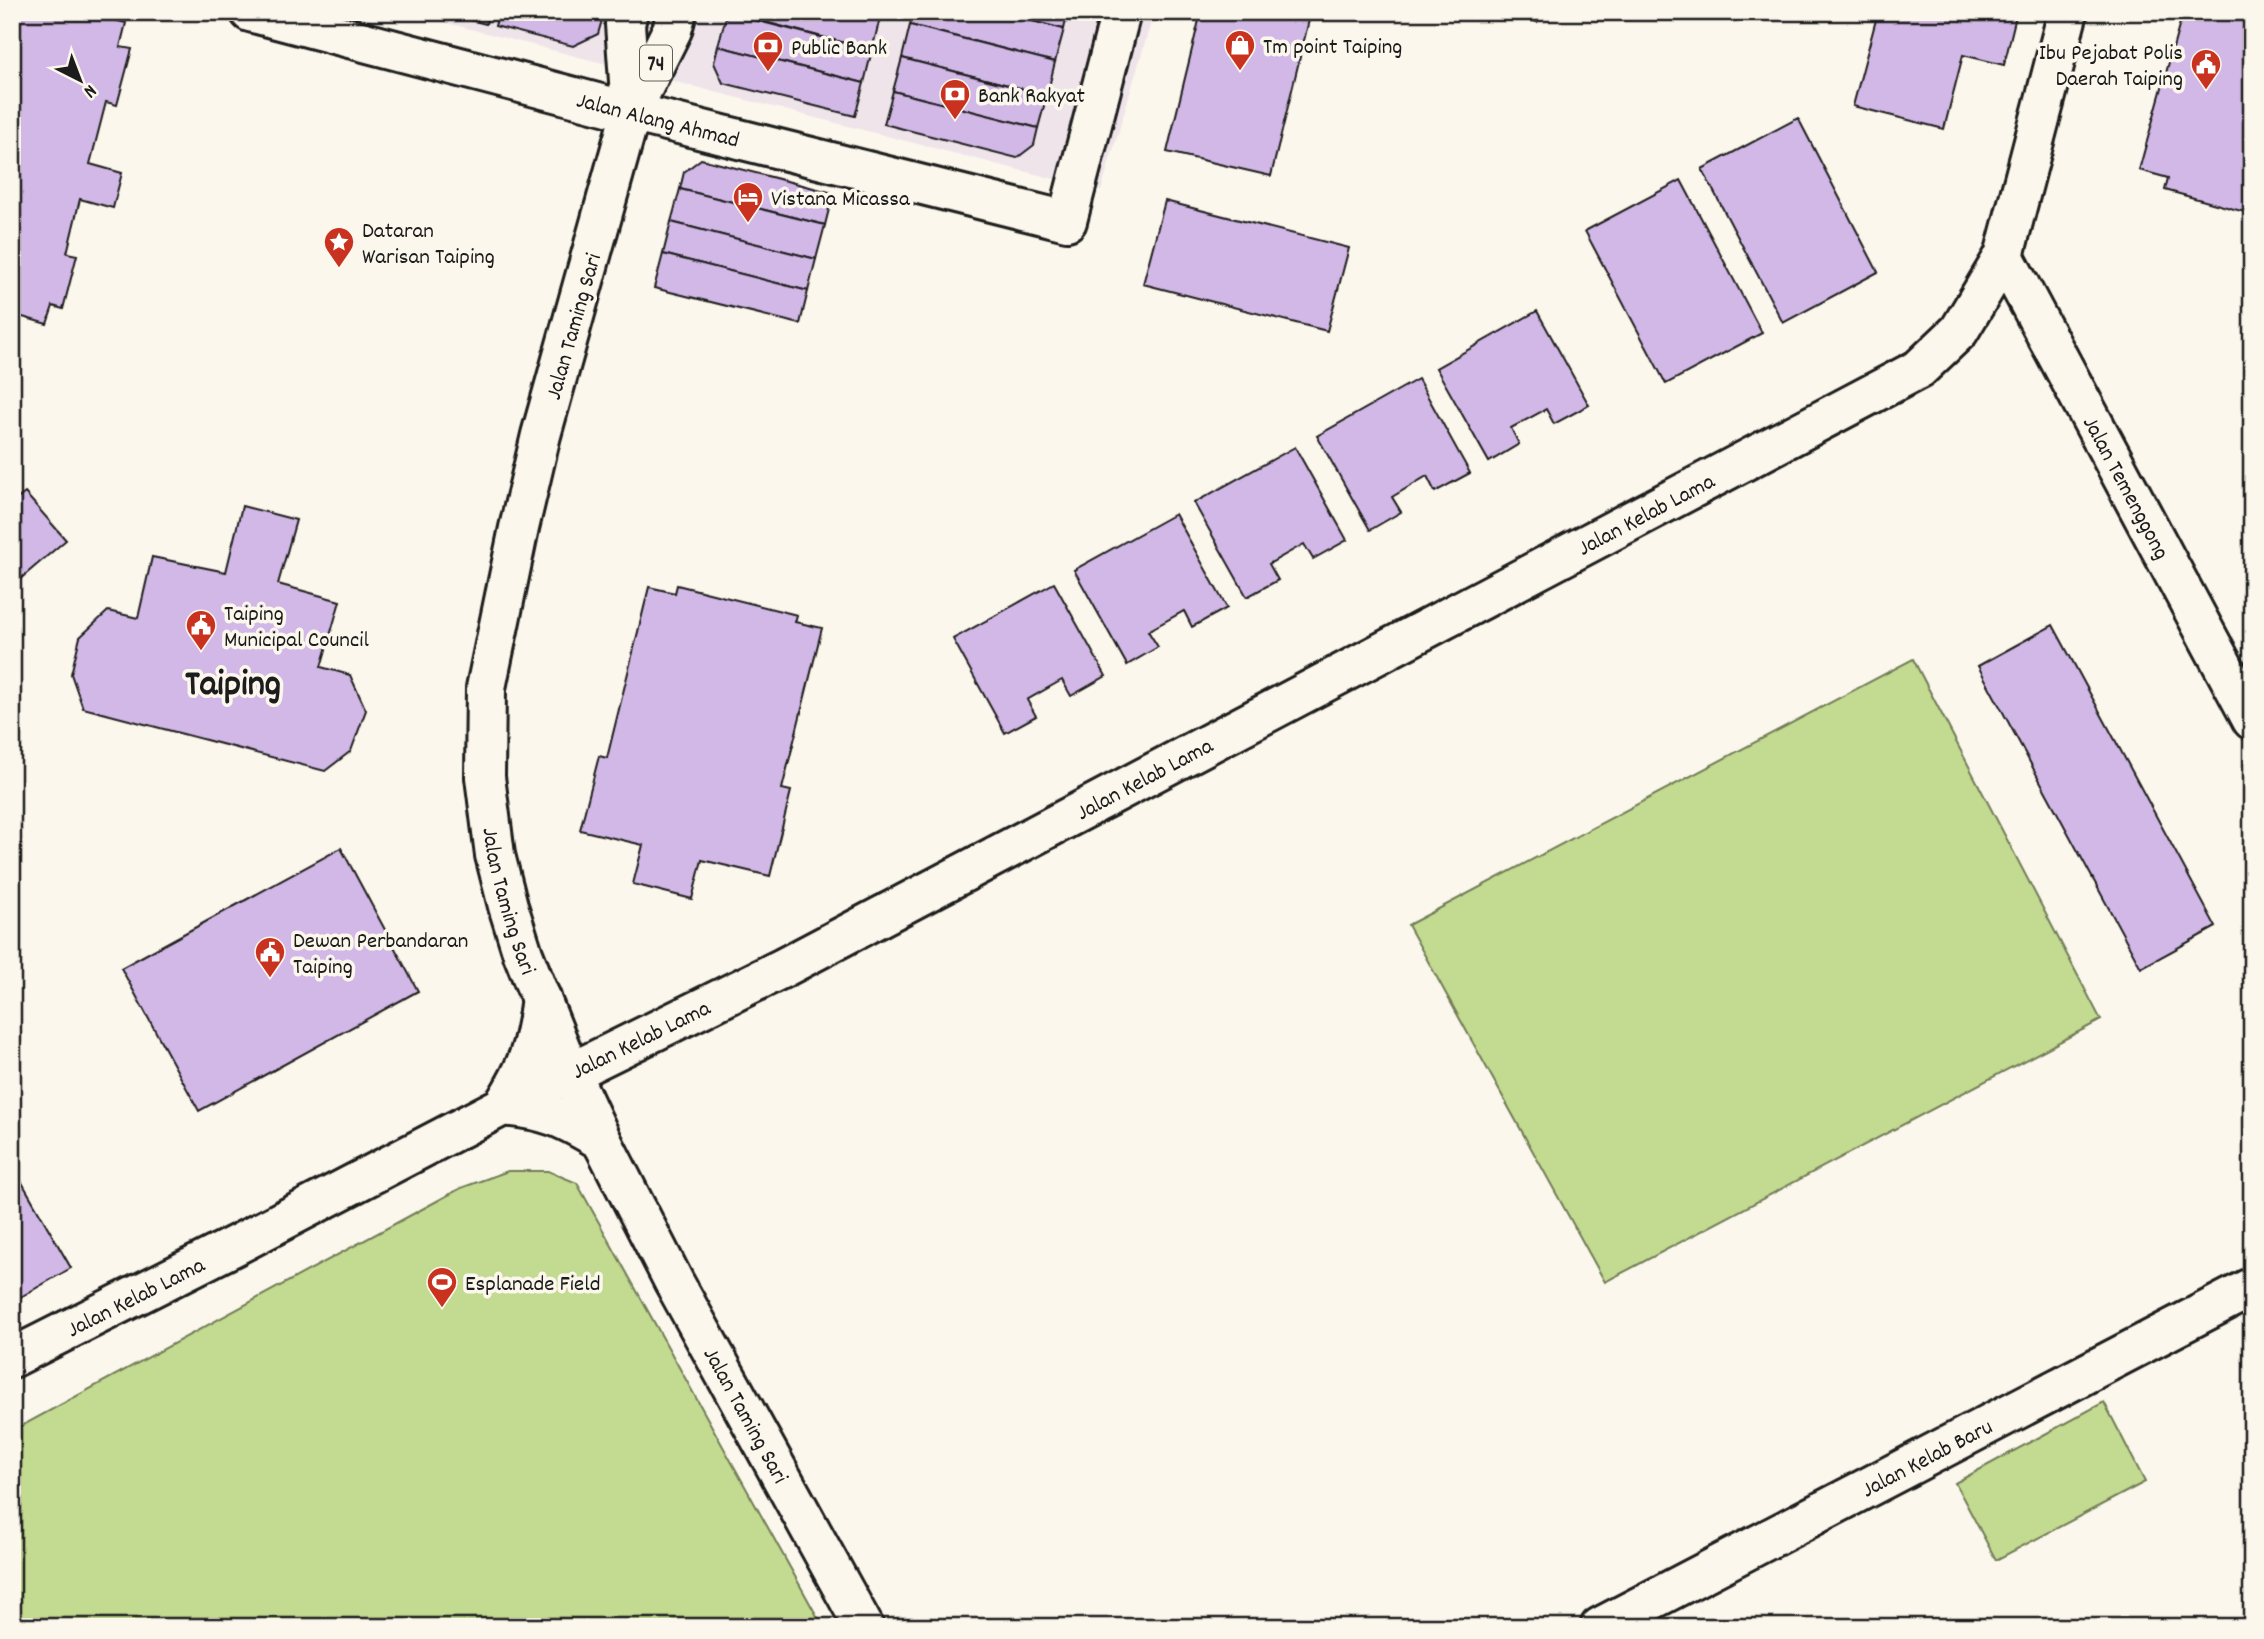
<svg xmlns="http://www.w3.org/2000/svg" width="2264" height="1639" font-family="Dekko,sans-serif">
	<rect width="100%" height="100%" fill="#fbf7ec"/>
	<filter id="ink" filterUnits="userSpaceOnUse"><feTurbulence type="fractalNoise" baseFrequency=".0143" numOctaves="2"/><feDisplacementMap in="SourceGraphic" scale="14" xChannelSelector="R" yChannelSelector="G"/><feConvolveMatrix kernelMatrix="1 2 1 2 8 2 1 2 1" color-interpolation-filters="sRGB"/></filter>
	<g filter="url(#ink)">
		<path fill="#efe4ea" d="M 404,12 L 1154,12 L 1101,191 Z"/>
		<g fill="#c3da91" stroke="#707b56" stroke-width="2">
			<path d="M 1913,659 L 2101,1020 L 1605,1282 L 1408,925 Z"/>
			<path d="M 508,1171 L 548,1171 L 577,1183 L 823,1627 L 12,1627 L 12,1431 L 461,1188 Z"/>
			<path d="M 2104,1402 L 2145,1482 L 1996,1560 L 1955,1483 Z"/>
		</g>
		<g fill="#d2b8e7" stroke="#1c1c1c" stroke-width="2">
			<path d="M 12,12 L 53,12 L 78,19 L 80,12 L 83,12 L 126,23 L 120,47 L 132,49 L 117,105 L 106,102 L 90,164 L 122,173 L 113,208 L 80,199 L 67,253 L 77,255 L 63,309 L 53,306 L 47,324 L 12,314 Z"/>
			<path d="M 439,12 L 489,12 L 486,24 Z"/>
			<path d="M 499,12 L 572,12 L 602,20 L 598,34 L 573,46 L 495,26 Z"/>
			<path d="M 572,12 L 604,12 L 602,20 Z"/>
			<path d="M 727,12 L 859,12 L 880,18 L 872,50 Z"/>
			<path d="M 913,12 L 997,12 L 1064,29 L 1055,62 L 910,25 Z"/>
			<path d="M 997,12 L 1068,12 L 1064,29 Z"/>
			<path d="M 1201,12 L 1275,12 L 1309,20 L 1271,176 L 1167,152 Z"/>
			<path d="M 1501,12 L 1540,12 L 1537,22 Z"/>
			<path d="M 1878,12 L 2001,12 L 2016,16 L 2004,65 L 1963,55 L 1944,129 L 1853,106 Z"/>
			<path d="M 2183,12 L 2252,12 L 2252,214 L 2165,190 L 2168,178 L 2139,170 Z"/>
			<path d="M 727,13 L 872,50 L 864,83 L 718,46 Z"/>
			<path d="M 910,25 L 1055,62 L 1047,95 L 902,58 Z"/>
			<path d="M 718,46 L 864,83 L 855,116 L 723,83 L 714,63 Z"/>
			<path d="M 902,58 L 1047,95 L 1038,128 L 893,91 Z"/>
			<path d="M 893,91 L 1038,128 L 1034,145 L 1017,158 L 884,124 Z"/>
			<path d="M 1798,118 L 1878,272 L 1783,323 L 1702,169 Z"/>
			<path d="M 701,159 L 833,193 L 825,225 L 680,189 L 684,172 Z"/>
			<path d="M 1681,180 L 1762,333 L 1666,384 L 1585,231 Z"/>
			<path d="M 680,189 L 825,225 L 816,259 L 671,222 Z"/>
			<path d="M 1165,201 L 1349,248 L 1327,331 L 1143,284 Z"/>
			<path d="M 671,222 L 816,259 L 808,291 L 663,254 Z"/>
			<path d="M 663,254 L 808,291 L 800,324 L 654,288 Z"/>
			<path d="M 1537,311 L 1589,405 L 1554,424 L 1546,409 L 1511,428 L 1519,444 L 1489,462 L 1436,368 Z"/>
			<path d="M 1418,379 L 1470,473 L 1435,492 L 1427,476 L 1392,497 L 1401,512 L 1370,530 L 1317,436 Z"/>
			<path d="M 1295,447 L 1347,540 L 1313,559 L 1304,544 L 1269,564 L 1278,580 L 1247,597 L 1194,503 Z"/>
			<path d="M 25,493 L 66,540 L 12,586 L 12,503 Z"/>
			<path d="M 242,506 L 296,520 L 278,584 L 340,601 L 321,667 L 350,675 L 366,710 L 351,751 L 325,771 L 83,708 L 71,674 L 80,637 L 108,611 L 138,618 L 152,557 L 226,572 Z"/>
			<path d="M 1175,514 L 1227,608 L 1192,627 L 1184,611 L 1148,631 L 1158,647 L 1127,665 L 1074,570 Z"/>
			<path d="M 1054,583 L 1106,676 L 1071,696 L 1062,680 L 1027,700 L 1036,716 L 1005,733 L 953,639 Z"/>
			<path d="M 677,585 L 797,615 L 795,622 L 822,628 L 782,789 L 791,791 L 770,876 L 702,860 L 692,899 L 633,884 L 643,845 L 580,830 L 599,756 L 607,758 L 649,587 L 675,593 Z"/>
			<path d="M 2053,625 L 2216,927 L 2141,968 L 1978,666 Z"/>
			<path d="M 341,848 L 418,991 L 199,1111 L 121,968 Z"/>
			<path d="M 12,1165 L 71,1268 L 12,1302 Z"/>
		</g>
		<g fill="none" stroke-linecap="round" stroke-linejoin="round">
			<g stroke="#1c1c1c" stroke-width="44">
				<g id="minor">
					<path id="s1" d="M 250,12 L 631,112 L 1067,221 L 1121,12"/>
					<path id="s2" d="M 2004,256 L 2252,720"/>
					<path id="s3" d="M 12,1358 L 238,1244 L 503,1106 L 783,968 L 1919,369 L 1959,331 L 2004,256 L 2068,12"/>
					<path id="s4" d="M 1600,1627 L 2252,1287"/>
				</g>
			</g>
			<g stroke="#1c1c1c" stroke-width="44">
				<g id="major">
					<path d="M 628,12 L 625,24 L 631,110"/>
					<path id="s5" d="M 677,12 L 672,30 L 631,112 L 541,435 L 519,528 L 486,688 L 485,777 L 495,855 L 508,906 L 523,954 L 570,1072 L 602,1141 L 674,1282 L 864,1627"/>
					<path d="M 541,998 C 535,1045 529,1065 503,1106 C 548,1110 564,1118 602,1141"/>
				</g>
			</g>
			<use href="#minor" stroke="#fbf7ec" stroke-width="38"/>
			<use href="#major" stroke="#fbf7ec" stroke-width="38"/>
		</g>
	</g>
	<defs>
		<g id="shop-pin" transform="scale(1.575)"><path d="M0 17L-7.5 6A9.5 9.5 0 1 1 7.5 6Z" fill="#c8321e" stroke="#fbf7ec"/><path d="M-5-2.5h2.3a2.7 3.5 0 0 1 5.4 0H5L5.5 6h-11ZM-1.5-2.5h3a1.5 2.3 0 0 0-3 0Z" fill="#fff"/></g>
		<g id="bank-pin" transform="scale(1.575)"><path d="M0 17L-7.5 6A9.5 9.5 0 1 1 7.5 6Z" fill="#c8321e" stroke="#fbf7ec"/><path d="M-6-4H6V4H-6ZM0-2.3a2.3 2.3 0 1 0 0 4.6a2.3 2.3 0 1 0 0-4.6Z" fill="#fff"/></g>
		<g id="civic-pin" transform="scale(1.575)"><path d="M0 17L-7.5 6A9.5 9.5 0 1 1 7.5 6Z" fill="#c8321e" stroke="#fbf7ec"/><path d="M-.6-6.5H3V-4.5H.6V-3L4-1V1h2V6H-6V1h2V-1L-.6-3ZM-1.2 2.5V6h2.4V2.5Z" fill="#fff"/></g>
		<g id="hotel-pin" transform="scale(1.575)"><path d="M0 17L-7.5 6A9.5 9.5 0 1 1 7.5 6Z" fill="#c8321e" stroke="#fbf7ec"/><path d="M-6-4.5h1.5V1H6V5H4.5V3h-9V5H-6ZM-4 0a1.8 1.8 0 1 1 3.6 0ZM.5 0V-2.5h3Q6-2.5 6 0Z" fill="#fff"/></g>
		<g id="sight-pin" transform="scale(1.575)"><path d="M0 17L-7.5 6A9.5 9.5 0 1 1 7.5 6Z" fill="#c8321e" stroke="#fbf7ec"/><path d="M0-6L1.8-2.2L6-1.7L2.9 1.2L3.7 5.4L0 3.3L-3.7 5.4L-2.9 1.2L-6-1.7L-1.8-2.2Z" fill="#fff"/></g>
		<g id="stadium-pin" transform="scale(1.575)"><path d="M0 17L-7.5 6A9.5 9.5 0 1 1 7.5 6Z" fill="#c8321e" stroke="#fbf7ec"/><path d="M0-5a6.5 5 0 1 0 0 10a6.5 5 0 1 0 0-10ZM-3.5-1.8h7v3.6h-7Z" fill="#fff"/></g>
	</defs>
	<g fill-rule="evenodd">
		<use href="#shop-pin" x="1240" y="45"/>
		<use href="#bank-pin" x="768" y="46"/>
		<use href="#civic-pin" x="2206" y="64"/>
		<use href="#bank-pin" x="955" y="94"/>
		<use href="#hotel-pin" x="748" y="197"/>
		<use href="#sight-pin" x="339" y="242"/>
		<use href="#civic-pin" x="201" y="625"/>
		<use href="#civic-pin" x="270" y="952"/>
		<use href="#stadium-pin" x="442" y="1282"/>
	</g>
	<g text-anchor="middle" stroke-width="7" stroke-linejoin="round" paint-order="stroke">
		<rect fill="#fbf7ec" stroke="#5f5e5a" stroke-width="2" x="640" y="45.5" width="32" height="35" rx="5"/>
		<g font-size="21" font-weight="bold" fill="#1c1c1c">
			<text x="656" y="70">74</text>
		</g>
		<g font-size="23" fill="#1c1c1c" stroke="#fbf7ec" text-anchor="start">
			<text x="1263" y="53">Tm point Taiping</text>
			<text x="791" y="54">Public Bank</text>
			<text x="2183" y="59" text-anchor="end">Ibu Pejabat Polis<tspan x="2183" dy="26">Daerah Taiping</tspan></text>
			<text x="978" y="102">Bank Rakyat</text>
			<text x="771" y="205">Vistana Micassa</text>
			<text x="362" y="237">Dataran<tspan x="362" dy="26">Warisan Taiping</tspan></text>
			<text x="224" y="620">Taiping<tspan x="224" dy="26">Municipal Council</tspan></text>
			<text x="293" y="947">Dewan Perbandaran<tspan x="293" dy="26">Taiping</tspan></text>
			<text x="465" y="1290">Esplanade Field</text>
		</g>
		<g font-size="23" fill="#1c1c1c" stroke="#fbf7ec">
			<text dy="8" stroke="none"><textPath href="#s1" startOffset="422">Jalan Alang Ahmad</textPath></text>
			<text transform="translate(572 326) rotate(-74)" y="8">Jalan Taming Sari</text>
			<text dy="8" stroke="none"><textPath href="#s2" startOffset="262">Jalan Temenggong</textPath></text>
			<text dy="8" stroke="none"><textPath href="#s3" startOffset="1839">Jalan Kelab Lama</textPath></text>
			<text dy="8" stroke="none"><textPath href="#s3" startOffset="1272">Jalan Kelab Lama</textPath></text>
			<text dy="8" stroke="none"><textPath href="#s5" startOffset="920">Jalan Taming Sari</textPath></text>
			<text dy="8" stroke="none"><textPath href="#s3" startOffset="705">Jalan Kelab Lama</textPath></text>
			<text dy="8" stroke="none"><textPath href="#s3" startOffset="138">Jalan Kelab Lama</textPath></text>
			<text dy="8" stroke="none"><textPath href="#s5" startOffset="1488">Jalan Taming Sari</textPath></text>
			<text dy="8" stroke="none"><textPath href="#s4" startOffset="368">Jalan Kelab Baru</textPath></text>
		</g>
		<g font-size="37" font-weight="bold" fill="#1c1c1c" stroke="#fbf7ec">
			<text x="233" y="694">Taiping</text>
		</g>
	</g>
	<rect width="2264" height="1639" fill="none" stroke="#fbf7ec" stroke-width="42"/>
	<rect x="21" y="21" width="2222" height="1597" fill="none" stroke="#1c1c1c" stroke-width="2.5" filter="url(#ink)"/>
	<g transform="translate(80 80) rotate(138)" stroke="#fbf7ec" stroke-width="5" paint-order="stroke">
	<path d="M0-5L12 26L0 18L-12 26Z" fill="#1c1c1c"/>
	<text y="-10" font-size="19" font-weight="bold" text-anchor="middle" fill="#1c1c1c">N</text>
	</g>
</svg>
